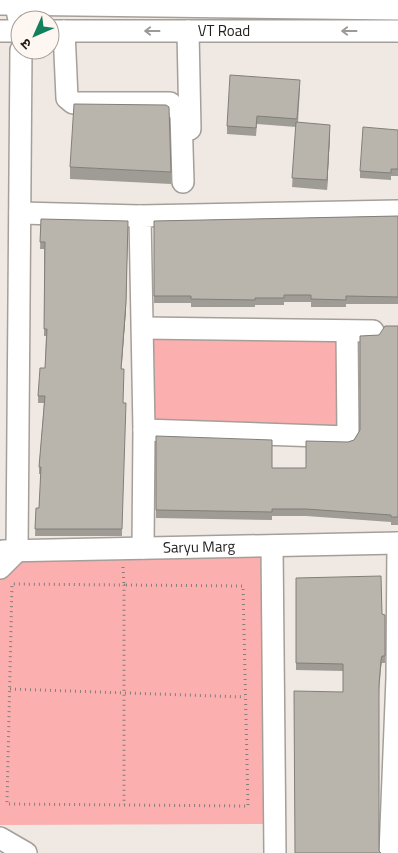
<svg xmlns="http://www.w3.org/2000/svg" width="398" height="853" font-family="'Titillium Web','Noto Sans Devanagari',sans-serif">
	<rect width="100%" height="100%" fill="#f0e9e3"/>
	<g fill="#fbafae">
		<path d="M 143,328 L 373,331 L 348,437 L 144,430 Z"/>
		<path d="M 272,546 L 274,824 L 0,825 L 0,568 L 17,551 Z"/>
	</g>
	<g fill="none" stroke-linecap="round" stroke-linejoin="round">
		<g stroke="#a59f99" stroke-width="24">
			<g id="minor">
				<path d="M 15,0 L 20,25"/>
				<path d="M 0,4 L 398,9"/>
				<path d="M 0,31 L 20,31"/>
				<path id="s1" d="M 50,31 L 398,31"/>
				<path d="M 64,31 L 67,98 L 73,103 L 170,103 L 181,113 L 183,182"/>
				<path d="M 188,31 L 190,129"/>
				<path d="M 20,213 L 140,216"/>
				<path d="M 143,328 L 373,331"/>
				<path d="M 144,430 L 348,437 L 347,331"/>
				<path d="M 272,546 L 275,853"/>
				<path d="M 143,548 L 144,430 L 140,216 L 398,211"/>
				<path id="s2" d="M 3,551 L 398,543"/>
				<path d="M 0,568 L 17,551 L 21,50"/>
				<path d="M 0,838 L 26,853"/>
				<path d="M 390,853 L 397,678 L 398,543"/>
			</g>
		</g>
		<g stroke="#837f7a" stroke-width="3" stroke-dasharray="1 4" stroke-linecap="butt">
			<path d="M 123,567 L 124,585 L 243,586 L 248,806 L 7,804 L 12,584 L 124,585 L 124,805"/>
			<path d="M 10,689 L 245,697"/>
		</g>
		<use href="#minor" stroke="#fff" stroke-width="21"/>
	</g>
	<g fill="#9f9c95">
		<path d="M 300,88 L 298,123 L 330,135 L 327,190 L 292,187 L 296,127 L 257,124 L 256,136 L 227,134 L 227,126 Z"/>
		<path d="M 398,130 L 398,176 L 391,176 L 391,180 L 360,178 L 360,171 Z"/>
		<path d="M 70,167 L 171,172 L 171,184 L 70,179 Z"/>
		<path d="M 398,216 L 398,304 L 346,304 L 346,307 L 311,307 L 311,302 L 284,302 L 284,305 L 255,305 L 255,307 L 191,307 L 191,303 L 154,303 L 154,221 Z"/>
		<path d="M 41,219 L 126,309 L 121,369 L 123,403 L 122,536 L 35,536 L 36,508 L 39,508 L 41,474 L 39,474 L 39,467 L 44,403 L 38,403 L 38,396 L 45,368 L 46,336 L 44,336 L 44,249 L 40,249 Z"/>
		<path d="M 398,326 L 398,525 L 391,525 L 391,522 L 306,516 L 272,516 L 272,520 L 156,518 L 156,436 L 272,468 L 306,468 L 348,442 L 354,440 L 360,430 L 379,335 Z"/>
		<path d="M 296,578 L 382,614 L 385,615 L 385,663 L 382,663 L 381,668 L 379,692 L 295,853 L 343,692 L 343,671 L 296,670 Z"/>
	</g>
	<g fill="#827f79">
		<path d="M 330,125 L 330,135 L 327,190 L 327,180 Z"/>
		<path d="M 128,221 L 126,309 L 121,376 Z"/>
	</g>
	<g fill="#b9b5ad" stroke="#827f79">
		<path d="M 230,75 L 300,80 L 297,119 L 257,116 L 256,128 L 227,126 Z"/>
		<path d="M 74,104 L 166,105 L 169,107 L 171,172 L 70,167 Z"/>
		<path d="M 296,122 L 330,125 L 327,180 L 292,178 Z"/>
		<path d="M 363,127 L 398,130 L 398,169 L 391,169 L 391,173 L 360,171 Z"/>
		<path d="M 398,216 L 398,297 L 346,296 L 346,300 L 311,299 L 311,295 L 284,295 L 284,298 L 255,298 L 255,300 L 191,299 L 191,296 L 154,296 L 154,221 Z"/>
		<path d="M 41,219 L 128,221 L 126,302 L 121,369 L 124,369 L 123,403 L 126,403 L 122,529 L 35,529 L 36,508 L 39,508 L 41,467 L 39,467 L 45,396 L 38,396 L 40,368 L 45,368 L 47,329 L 44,329 L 45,242 L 40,242 Z"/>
		<path d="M 385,326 L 398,326 L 398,517 L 391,517 L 391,515 L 306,509 L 272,509 L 272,512 L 156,510 L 156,436 L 272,440 L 272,468 L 306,468 L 306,441 L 348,442 L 354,440 L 360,430 L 360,336 L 379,335 Z"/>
		<path d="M 381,576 L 382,614 L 385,615 L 385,656 L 382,656 L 381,660 L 379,685 L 379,851 L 381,853 L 295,853 L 294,691 L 343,692 L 343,664 L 296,663 L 296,578 Z"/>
	</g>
	<defs><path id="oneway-shaft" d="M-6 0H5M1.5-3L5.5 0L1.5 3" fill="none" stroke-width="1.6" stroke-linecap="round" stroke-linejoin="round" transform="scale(1.25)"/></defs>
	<g stroke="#9b9a98">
		<use href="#oneway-shaft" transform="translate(152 31) rotate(-180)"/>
		<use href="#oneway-shaft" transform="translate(349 31) rotate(180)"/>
	</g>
	<g text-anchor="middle" stroke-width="4" stroke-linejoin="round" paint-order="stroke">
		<g font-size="15" fill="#201e1b" stroke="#fef6f0">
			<text dy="5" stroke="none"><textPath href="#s1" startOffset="174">VT Road</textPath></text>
			<text dy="5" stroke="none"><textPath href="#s2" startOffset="196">Saryu Marg</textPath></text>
		</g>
	</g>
	<g transform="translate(35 35) rotate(225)"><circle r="24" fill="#fef6f0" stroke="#a5a09b"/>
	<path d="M0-4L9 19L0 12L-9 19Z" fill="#11805c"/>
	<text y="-8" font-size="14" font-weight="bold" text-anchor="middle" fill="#201e1b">उ</text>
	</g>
</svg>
